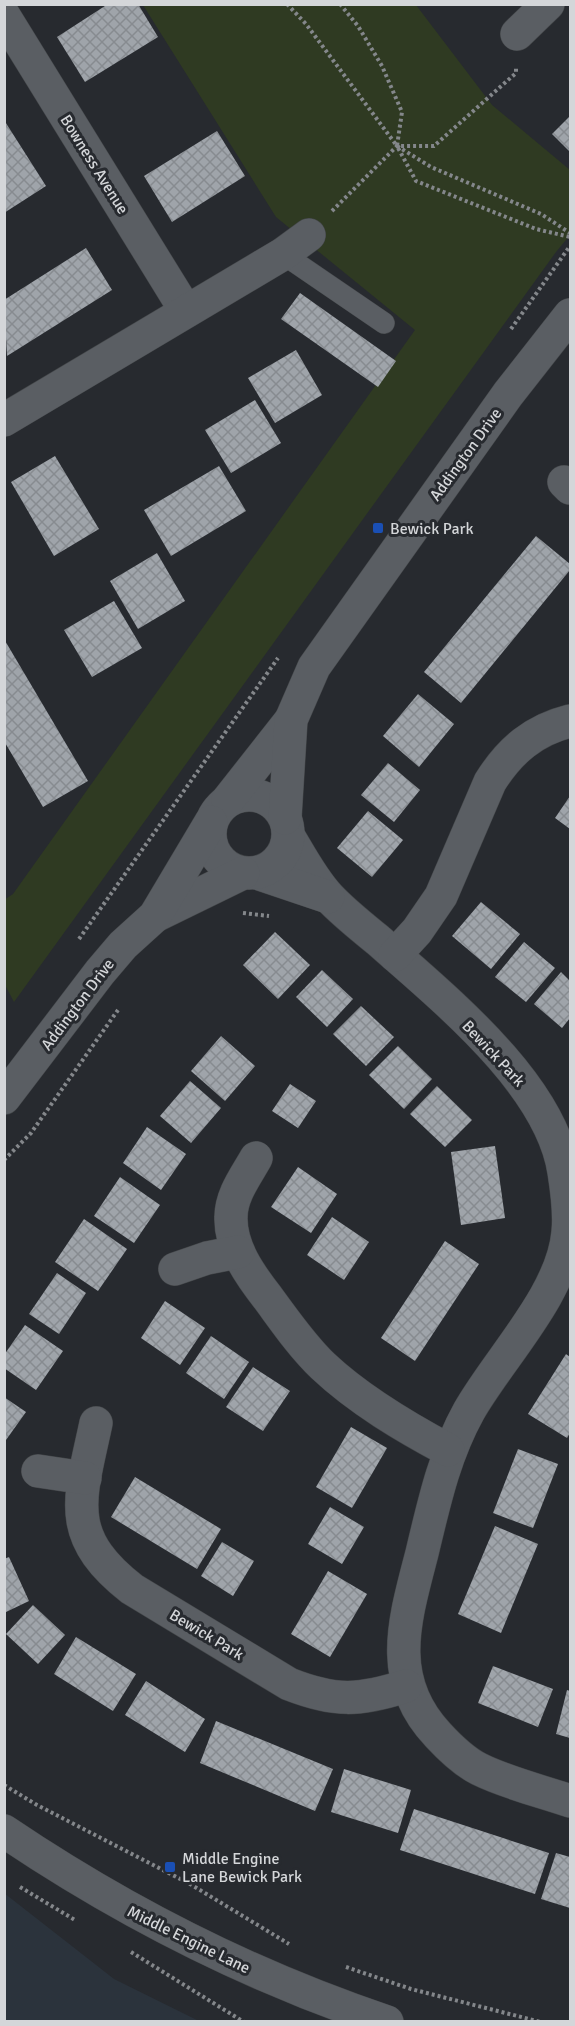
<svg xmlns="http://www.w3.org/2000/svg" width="575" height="2026" font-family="Signika,sans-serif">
	<defs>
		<pattern id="building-cross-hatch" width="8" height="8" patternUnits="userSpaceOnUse" patternTransform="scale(1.5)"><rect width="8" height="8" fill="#9fa4aa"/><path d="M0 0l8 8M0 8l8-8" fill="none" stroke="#878b90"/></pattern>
	</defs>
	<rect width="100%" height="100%" fill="#272a2f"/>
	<path fill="#2b333c" d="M 4,1893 L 114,1979 L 199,2021 L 5,2021 Z"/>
	<path fill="#2f3a22" d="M 143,5 L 416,5 L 492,105 L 570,170 L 570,235 L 556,252 L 14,1002 L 5,985 L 4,900 L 13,894 L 415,330 L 276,217 Z"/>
	<g fill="url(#building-cross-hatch)">
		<path d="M 108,4 L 138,4 L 158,37 L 85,82 L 57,37 Z"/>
		<path d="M 570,116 L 570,152 L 552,134 Z"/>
		<path d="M 4,120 L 46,186 L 4,213 Z"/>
		<path d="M 217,131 L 245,176 L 172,222 L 144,176 Z"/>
		<path d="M 86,248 L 112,290 L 7,356 L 4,300 Z"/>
		<path d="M 300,293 L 396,361 L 378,387 L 281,319 Z"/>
		<path d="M 296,350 L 322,395 L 275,423 L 248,378 Z"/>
		<path d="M 255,400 L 281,443 L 231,473 L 205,430 Z"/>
		<path d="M 55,456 L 99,529 L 54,556 L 11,482 Z"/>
		<path d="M 219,466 L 246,511 L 171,556 L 144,510 Z"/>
		<path d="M 536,536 L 570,564 L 570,570 L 461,703 L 424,672 Z"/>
		<path d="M 157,553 L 185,601 L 138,629 L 110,581 Z"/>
		<path d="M 114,601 L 142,648 L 92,677 L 64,630 Z"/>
		<path d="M 4,639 L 88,781 L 43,807 L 4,741 Z"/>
		<path d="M 418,694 L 454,724 L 419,767 L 383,736 Z"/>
		<path d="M 388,763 L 420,790 L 394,822 L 361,795 Z"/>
		<path d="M 570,796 L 570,829 L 555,818 Z"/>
		<path d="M 368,811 L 403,840 L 372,877 L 337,848 Z"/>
		<path d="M 481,902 L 520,934 L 491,969 L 452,936 Z"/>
		<path d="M 275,932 L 310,965 L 278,999 L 243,965 Z"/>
		<path d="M 524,942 L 555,968 L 526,1002 L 495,977 Z"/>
		<path d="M 322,970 L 353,999 L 327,1027 L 296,997 Z"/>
		<path d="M 561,972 L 570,981 L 570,1018 L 562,1028 L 534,1004 Z"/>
		<path d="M 361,1006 L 394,1037 L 366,1066 L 333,1034 Z"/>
		<path d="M 221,1036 L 255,1066 L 225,1101 L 191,1071 Z"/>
		<path d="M 398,1046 L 432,1079 L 404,1109 L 369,1075 Z"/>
		<path d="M 190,1081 L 221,1108 L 191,1143 L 160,1116 Z"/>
		<path d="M 290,1084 L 316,1101 L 298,1128 L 272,1111 Z"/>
		<path d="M 437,1086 L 472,1120 L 445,1147 L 410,1114 Z"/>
		<path d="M 147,1127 L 186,1154 L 161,1190 L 123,1163 Z"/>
		<path d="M 495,1146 L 505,1218 L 461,1225 L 451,1152 Z"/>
		<path d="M 298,1167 L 337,1194 L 311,1233 L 271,1207 Z"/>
		<path d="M 120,1177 L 160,1205 L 134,1243 L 94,1216 Z"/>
		<path d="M 332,1217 L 369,1242 L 344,1280 L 307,1255 Z"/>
		<path d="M 84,1219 L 127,1249 L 98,1291 L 55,1262 Z"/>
		<path d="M 445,1241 L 479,1264 L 415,1361 L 381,1338 Z"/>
		<path d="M 57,1273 L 86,1293 L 59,1334 L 29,1314 Z"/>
		<path d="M 165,1301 L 205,1328 L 180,1365 L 141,1338 Z"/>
		<path d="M 25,1325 L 63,1351 L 36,1390 L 4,1368 L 4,1355 Z"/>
		<path d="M 211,1336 L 249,1362 L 224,1399 L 186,1373 Z"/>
		<path d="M 566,1354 L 570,1357 L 570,1433 L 567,1438 L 528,1414 Z"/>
		<path d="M 253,1367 L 290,1391 L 263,1431 L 226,1407 Z"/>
		<path d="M 4,1397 L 26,1412 L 6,1440 L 4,1439 Z"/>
		<path d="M 351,1427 L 387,1448 L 352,1508 L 316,1487 Z"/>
		<path d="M 518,1449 L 558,1464 L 533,1528 L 493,1513 Z"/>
		<path d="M 135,1477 L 221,1529 L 197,1569 L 111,1517 Z"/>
		<path d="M 330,1507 L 364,1527 L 342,1564 L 308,1544 Z"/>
		<path d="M 495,1526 L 538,1544 L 501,1633 L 458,1614 Z"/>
		<path d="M 222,1542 L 254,1561 L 233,1596 L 201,1576 Z"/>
		<path d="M 9,1557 L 29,1601 L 4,1613 L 4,1559 Z"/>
		<path d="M 328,1571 L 367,1594 L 330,1657 L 291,1634 Z"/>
		<path d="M 33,1605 L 65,1635 L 38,1664 L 6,1634 Z"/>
		<path d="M 76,1637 L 136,1674 L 113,1711 L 54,1674 Z"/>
		<path d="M 493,1666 L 553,1689 L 538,1727 L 478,1703 Z"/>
		<path d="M 146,1681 L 205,1719 L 185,1752 L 125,1715 Z"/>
		<path d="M 567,1690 L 570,1691 L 570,1738 L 556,1734 Z"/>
		<path d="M 216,1721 L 333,1769 L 315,1811 L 200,1763 Z"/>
		<path d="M 344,1769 L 411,1790 L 398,1833 L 331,1812 Z"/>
		<path d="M 414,1809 L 549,1853 L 535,1894 L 400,1850 Z"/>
		<path d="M 556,1853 L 570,1857 L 570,1908 L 541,1899 Z"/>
	</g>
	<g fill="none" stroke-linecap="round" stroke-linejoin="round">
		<g stroke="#434649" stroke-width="22">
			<path id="service" d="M 283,254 L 384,323"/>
		</g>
		<g stroke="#434649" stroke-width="34">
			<g id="minor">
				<path d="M 4,16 L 186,311"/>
				<path d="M 517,34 L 548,4"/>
				<path d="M 4,420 L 283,254 L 309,235"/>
				<path d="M 564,482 L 570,488"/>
				<path d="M 289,837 C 301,857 313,880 329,897 C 344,913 362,927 379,941 C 443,998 551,1084 564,1172 C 567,1191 570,1213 568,1232 C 563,1294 499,1358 469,1411 C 444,1456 434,1503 422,1553 C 405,1619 385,1679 438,1735 C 450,1748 463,1761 479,1769 C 507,1783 541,1791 570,1801"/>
				<path d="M 257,873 L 328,897"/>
				<path d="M 395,955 L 417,931 L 441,896 L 490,782 C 510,750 534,730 570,721"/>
				<path d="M 256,1158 C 246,1176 231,1195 231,1217 C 230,1247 250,1275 268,1298 C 285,1321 302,1346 323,1366 C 359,1400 405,1427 448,1450"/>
				<path d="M 175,1269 L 207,1258 L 238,1252"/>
				<path d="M 96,1423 C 80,1499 63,1535 132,1589 L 289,1684 C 335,1702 359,1701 406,1686"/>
				<path d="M 38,1471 L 85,1478"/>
			</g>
		</g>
		<g stroke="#434649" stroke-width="34">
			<g id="tertiary">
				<circle cx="249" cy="834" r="39"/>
				<path d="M 228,800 L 291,720"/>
				<path d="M 285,818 L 291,720 L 314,667 L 508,394 L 570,315"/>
				<path d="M 155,916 L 243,873"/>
				<path d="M 4,1098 L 100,972 L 123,945 L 155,916 L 211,822"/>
				<path d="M 4,1831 C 124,1912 250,1976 387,2022"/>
			</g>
		</g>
		<g stroke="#84878b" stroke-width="4" stroke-dasharray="3 3" stroke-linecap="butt">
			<path d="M 287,4 L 306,24 L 397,146 L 431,167 L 541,214 L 570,233"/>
			<path d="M 340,4 L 358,26 L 382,66 L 402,112 L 397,146 L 416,181 L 536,229 L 570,237"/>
			<path d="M 332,211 L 397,146 L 434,146 L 516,73 L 516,66"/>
			<path d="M 511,329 L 570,246"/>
			<path d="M 243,913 L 269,916"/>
			<path d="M 79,939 L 278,658"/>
			<path d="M 4,1160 L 31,1133 L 118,1010"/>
			<path d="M 4,1785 L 37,1805 L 190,1884 L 289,1944"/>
			<path d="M 20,1887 L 75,1920"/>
			<path d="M 131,1952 L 244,2022"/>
			<path d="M 346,1967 L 411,1989 L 541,2022"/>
		</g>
		<use href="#service" stroke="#5a5e63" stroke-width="21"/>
		<use href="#minor" stroke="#5a5e63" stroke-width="33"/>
		<use href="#tertiary" stroke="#5a5e63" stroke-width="33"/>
	</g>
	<g fill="#1a4fb4" stroke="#272a2f" stroke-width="2">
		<rect x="372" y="522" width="12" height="12" rx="3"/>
		<rect x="164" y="1861" width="12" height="12" rx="3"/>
	</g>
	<g text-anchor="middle" stroke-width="6" stroke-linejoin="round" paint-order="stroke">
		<g font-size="16" fill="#d4d6d9" stroke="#272a2f">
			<text transform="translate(95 164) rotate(58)" y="6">Bowness Avenue</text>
			<text transform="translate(465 454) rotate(-54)" y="6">Addington Drive</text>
			<text transform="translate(77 1004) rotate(-53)" y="6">Addington Drive</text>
			<text transform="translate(494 1053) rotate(47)" y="6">Bewick Park</text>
			<text transform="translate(207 1634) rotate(31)" y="6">Bewick Park</text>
			<text transform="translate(189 1939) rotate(26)" y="6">Middle Engine Lane</text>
		</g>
		<g font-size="16" fill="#d4d6d9" stroke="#272a2f" text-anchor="start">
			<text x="390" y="534">Bewick Park</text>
			<text x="182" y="1864">Middle Engine<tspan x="182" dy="18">Lane Bewick Park</tspan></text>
		</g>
	</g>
	<rect width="575" height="2026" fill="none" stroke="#d4d6d9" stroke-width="12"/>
</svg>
